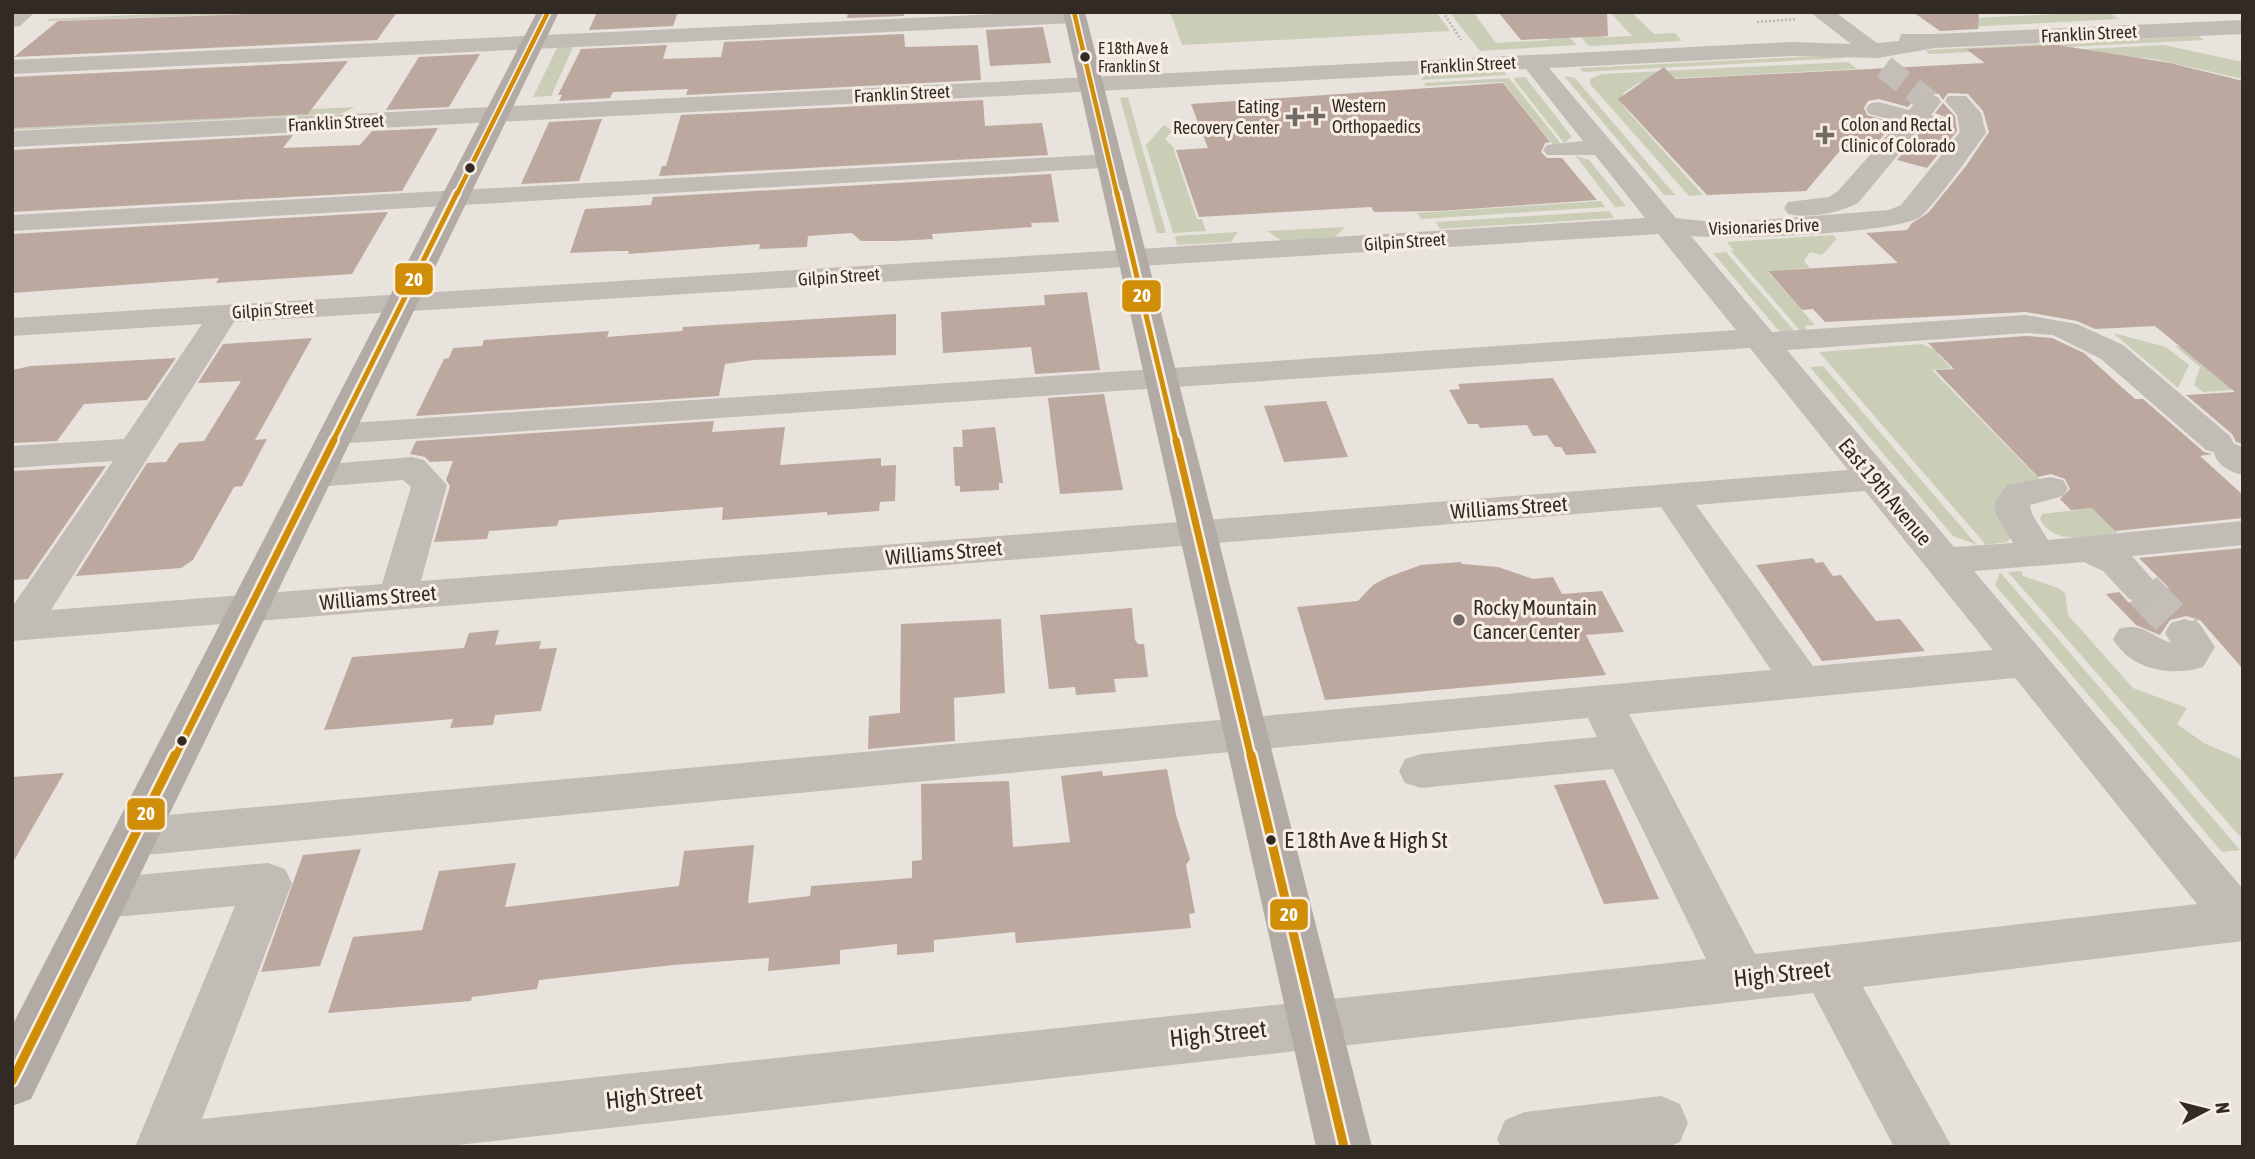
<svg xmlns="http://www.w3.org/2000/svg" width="2255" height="1159" font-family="'Asap Condensed',sans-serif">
	<rect width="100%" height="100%" fill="#e9e3dd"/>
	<g fill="#caceb7">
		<path d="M 196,12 L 299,12 L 46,21 L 49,19 Z"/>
		<path d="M 1170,12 L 1436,12 L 1450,31 L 1182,45 Z"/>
		<path d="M 1476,12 L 1476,16 L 1496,43 L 1549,40 L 1543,33 L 1567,35 L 1577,45 L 1480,51 L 1450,13 Z"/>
		<path d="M 1610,12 L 1631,12 L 1654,34 L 1675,33 L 1682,41 L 1589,46 L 1577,33 L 1598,32 L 1604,37 L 1632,36 Z"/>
		<path d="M 2096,12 L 2108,12 L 2119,19 L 1945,28 L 1935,20 Z"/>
		<path d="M 2198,36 L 2204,40 L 1930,54 L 1925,50 Z"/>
		<path d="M 574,45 L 551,96 L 533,97 L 558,46 Z"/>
		<path d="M 2164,45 L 2243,62 L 2243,79 L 2154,59 L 2045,51 Z"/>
		<path d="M 1841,55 L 1845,58 L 1583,72 L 1580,68 Z"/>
		<path d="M 1848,62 L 1857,69 L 1660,79 L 1638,83 L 1623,93 L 1623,106 L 1703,195 L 1689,196 L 1590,84 L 1590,79 L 1602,74 Z"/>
		<path d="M 1502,70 L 1507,75 L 1421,80 L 1427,73 Z"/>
		<path d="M 1564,76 L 1575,78 L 1675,195 L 1664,195 Z"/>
		<path d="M 1525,77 L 1572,137 L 1564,143 L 1513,78 Z"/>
		<path d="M 1509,78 L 1561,144 L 1553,145 L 1503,82 L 1426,86 L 1424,83 Z"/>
		<path d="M 1128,97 L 1166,233 L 1157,233 L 1120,98 Z"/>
		<path d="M 355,107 L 340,114 L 12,130 L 12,124 Z"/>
		<path d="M 1164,125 L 1172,131 L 1165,139 L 1173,147 L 1197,219 L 1202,219 L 1206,231 L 1173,233 L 1146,145 Z"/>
		<path d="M 1575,155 L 1589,160 L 1626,206 L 1615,207 Z"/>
		<path d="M 1601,201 L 1605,207 L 1421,219 L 1417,213 Z"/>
		<path d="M 1609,211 L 1614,218 L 1440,229 L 1436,222 Z"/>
		<path d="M 1345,227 L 1335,237 L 1282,241 L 1267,231 Z"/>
		<path d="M 1238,232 L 1231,242 L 1177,245 L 1175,236 Z"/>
		<path d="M 1833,235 L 1837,239 L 1822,255 L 1810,252 L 1804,261 L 1810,268 L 1767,271 L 1815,325 L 1804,326 L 1810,333 L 1802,333 L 1731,251 L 1734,250 L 1727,242 Z"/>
		<path d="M 1726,252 L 1797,334 L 1778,330 L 1713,253 Z"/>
		<path d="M 2113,333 L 2166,347 L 2189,365 L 2178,388 Z"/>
		<path d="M 1922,344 L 1942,353 L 1937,353 L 1951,368 L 1932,370 L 2043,483 C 1994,493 1987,490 2011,538 L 2007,542 L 1986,545 L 1819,352 Z"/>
		<path d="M 2175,346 L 2186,346 L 2243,389 L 2203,392 L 2194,385 L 2200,367 Z"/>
		<path d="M 1823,366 L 1977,545 L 1953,536 L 1810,367 Z"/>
		<path d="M 2092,508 L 2118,533 C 2091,536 2055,547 2040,519 L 2042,514 Z"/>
		<path d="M 2021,571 L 2023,576 L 2058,588 L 2065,593 L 2068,615 L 2133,688 L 2187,708 L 2177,724 L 2204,743 L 2243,760 L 2243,840 L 2008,572 Z"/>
		<path d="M 2000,572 L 2240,850 L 2222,852 L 1995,585 Z"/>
	</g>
	<g fill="#bca89f">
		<path d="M 302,12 L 397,12 L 377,40 L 14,57 L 58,21 Z"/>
		<path d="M 597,12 L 678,12 L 673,26 L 589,30 Z"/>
		<path d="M 848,12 L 904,12 L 904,16 L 847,18 Z"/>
		<path d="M 1498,12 L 1607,12 L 1608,36 L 1521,40 Z"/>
		<path d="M 1913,12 L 1979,12 L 1978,29 L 1940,31 Z"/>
		<path d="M 1043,27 L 1051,63 L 990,66 L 986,30 Z"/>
		<path d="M 904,34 L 905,47 L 978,45 L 981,80 L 686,95 L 688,89 L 613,92 L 610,98 L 559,101 L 562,95 L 558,95 L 581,49 L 667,45 L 663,59 L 721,57 L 724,42 Z"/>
		<path d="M 2057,45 L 2170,63 L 2243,81 L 2243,444 L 2236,442 L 2232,434 L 2186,395 L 2235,392 L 2155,326 L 2095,329 L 2077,321 L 2026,312 L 1825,322 L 1813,309 L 1802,310 L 1768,271 L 1898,263 L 1866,233 L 1907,230 L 1912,223 L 1928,213 L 1966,166 L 1989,132 L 1983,111 L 1968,94 L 1948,93 L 1943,100 L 1939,94 L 1928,92 L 1918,95 L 1908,107 L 1879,99 L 1868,101 L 1864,108 L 1867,115 L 1894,123 L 1868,153 L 1844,146 L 1806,191 L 1707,195 L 1618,99 L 1664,67 L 1675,79 L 1985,63 L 1966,49 Z"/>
		<path d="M 480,54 L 449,107 L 386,110 L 419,57 Z"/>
		<path d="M 348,61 L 308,114 L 12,128 L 12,77 Z"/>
		<path d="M 1503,83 L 1550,142 L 1545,143 L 1541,152 L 1547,158 L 1562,158 L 1597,200 L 1439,211 L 1374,212 L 1371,207 L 1199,217 L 1176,150 L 1208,148 L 1191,104 Z"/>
		<path d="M 983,100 L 985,126 L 1042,123 L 1048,155 L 659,176 L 662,166 L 666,166 L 681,115 Z"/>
		<path d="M 1943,103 L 1955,116 L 1957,131 L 1927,168 L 1897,160 L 1922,130 L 1936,134 L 1948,130 L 1951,125 L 1948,118 L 1935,113 Z"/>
		<path d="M 602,119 L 579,181 L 521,184 L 549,122 Z"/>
		<path d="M 438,128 L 402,191 L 12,212 L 12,150 L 293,135 L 283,148 L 360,145 L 372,131 Z"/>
		<path d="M 1051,174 L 1059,222 L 1031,223 L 1032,227 L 932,234 L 933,239 L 895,241 L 861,241 L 852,233 L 808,236 L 807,247 L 759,249 L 760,244 L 628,254 L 629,251 L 613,251 L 570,253 L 585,209 L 651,205 L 653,197 Z"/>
		<path d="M 388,212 L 352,274 L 216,283 L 219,278 L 12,293 L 12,234 Z"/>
		<path d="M 1087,292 L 1100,370 L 1035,374 L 1031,347 L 943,353 L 941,312 L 1045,305 L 1044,295 Z"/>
		<path d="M 896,314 L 896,355 L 753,360 L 725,364 L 719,396 L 416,416 L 444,359 L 449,358 L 453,348 L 482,346 L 484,340 L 609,331 L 607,337 L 682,331 L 683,327 Z"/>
		<path d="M 2026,336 L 2052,338 L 2084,353 L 2135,399 L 2143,399 L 2204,452 L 2212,454 L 2200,456 L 2243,495 L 2243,518 L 2115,531 L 2092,508 L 2071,510 L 2060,499 L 2070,489 L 2065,479 L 2051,474 L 2038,477 L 1935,370 L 1954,369 L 1928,343 Z"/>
		<path d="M 312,338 L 255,440 L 267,439 L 242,486 L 234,487 L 193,560 L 181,568 L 76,576 L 147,463 L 166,462 L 179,443 L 204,441 L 241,381 L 198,383 L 223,344 Z"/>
		<path d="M 176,358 L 147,400 L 84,404 L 57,441 L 12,443 L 12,370 L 31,366 Z"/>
		<path d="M 1553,378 L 1597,453 L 1566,455 L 1561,447 L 1555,447 L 1547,435 L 1533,436 L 1527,425 L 1480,428 L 1478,424 L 1468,424 L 1449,390 L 1460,389 L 1458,384 Z"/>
		<path d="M 1104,394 L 1123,490 L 1060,494 L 1048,398 Z"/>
		<path d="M 1326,401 L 1348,457 L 1284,462 L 1264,406 Z"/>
		<path d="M 714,421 L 712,432 L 785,427 L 780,465 L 881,458 L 881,466 L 896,465 L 895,501 L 880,502 L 879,511 L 827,515 L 827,512 L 722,520 L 723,507 L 559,520 L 557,526 L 489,531 L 487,539 L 434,542 L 450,486 L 446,480 L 453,461 L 430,462 L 425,457 L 410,454 L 416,441 Z"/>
		<path d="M 995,427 L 1003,483 L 999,483 L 999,490 L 960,492 L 960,486 L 955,486 L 953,447 L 963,447 L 962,430 Z"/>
		<path d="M 106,466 L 28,579 L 12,580 L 12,471 Z"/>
		<path d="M 2243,548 L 2243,669 L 2200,620 L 2186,616 L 2170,620 L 2160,635 L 2136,625 L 2106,594 L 2119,592 L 2128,602 L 2142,606 L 2158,602 L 2164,588 L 2169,588 L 2139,558 Z"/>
		<path d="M 1813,558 L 1816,563 L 1823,562 L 1833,576 L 1841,575 L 1876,621 L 1900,619 L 1925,651 L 1822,661 L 1756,565 Z"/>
		<path d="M 1461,562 L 1462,564 L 1498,567 L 1533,579 L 1553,577 L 1562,594 L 1602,591 L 1624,632 L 1586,635 L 1606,675 L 1325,700 L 1297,607 L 1358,601 L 1373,585 L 1388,577 L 1421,565 Z"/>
		<path d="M 1132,608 L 1135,640 L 1138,644 L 1144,644 L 1148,677 L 1114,679 L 1116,692 L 1076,695 L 1075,687 L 1049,689 L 1040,615 Z"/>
		<path d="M 1001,619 L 1005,693 L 954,698 L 955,741 L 868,749 L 869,716 L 900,713 L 901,624 Z"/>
		<path d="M 499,630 L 495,645 L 541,641 L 539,649 L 557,648 L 541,711 L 495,715 L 493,725 L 450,728 L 453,719 L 324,730 L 352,657 L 464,648 L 469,633 Z"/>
		<path d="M 1167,769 L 1176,815 L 1190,859 L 1186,865 L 1195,913 L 1189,914 L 1191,928 L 1016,943 L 1015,932 L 934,940 L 934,952 L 897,955 L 897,944 L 840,950 L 840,964 L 768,971 L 769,958 L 673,965 L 539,980 L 537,989 L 472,997 L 471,1001 L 328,1013 L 353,937 L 422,930 L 439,871 L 516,863 L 505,907 L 679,886 L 684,851 L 754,845 L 748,903 L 810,896 L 811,886 L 912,878 L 912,861 L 922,860 L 921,784 L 1009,781 L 1013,847 L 1070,842 L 1061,776 L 1102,771 L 1103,776 Z"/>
		<path d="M 64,773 L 38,818 L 12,864 L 12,777 Z"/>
		<path d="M 1605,780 L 1659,899 L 1604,904 L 1554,785 Z"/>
		<path d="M 361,849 L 320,966 L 261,972 L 303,855 Z"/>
	</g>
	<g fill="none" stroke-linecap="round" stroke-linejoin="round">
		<path stroke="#c4beb8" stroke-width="24" stroke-dasharray="24 12" stroke-linecap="butt" d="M 1884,67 L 1929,102"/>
		<path stroke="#c4beb8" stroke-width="38" stroke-dasharray="38 19" stroke-linecap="butt" d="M 2143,590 L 2185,633"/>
		<g stroke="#bbb4ae" stroke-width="2.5" stroke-dasharray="2 2" stroke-linecap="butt">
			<path d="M 1443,12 L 1461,40"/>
			<path d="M 1529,12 L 1533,16"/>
			<path d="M 1757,22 L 1797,19"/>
		</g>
		<g fill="#c2bcb6" fill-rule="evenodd">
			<path d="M 12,12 L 35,12 L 20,26 L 12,27 Z"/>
			<path d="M 1038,12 L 1082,12 L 1086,17 L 1075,23 L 12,74 L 12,60 Z"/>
			<path d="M 1810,12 L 1835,12 L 1877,43 L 1899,41 L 1901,34 L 1935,34 L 2243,20 L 2243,34 L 1935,48 L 1878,58 L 1792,56 L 1549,68 L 1676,218 L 1722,223 L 1889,210 L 1901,205 L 1960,132 L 1957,115 L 1945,101 L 1948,96 L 1966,96 L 1981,113 L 1986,133 C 1975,148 1932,209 1920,217 C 1894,234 1727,240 1691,236 L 1772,332 L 2026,315 L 2077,324 L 2123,345 L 2230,436 L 2234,444 L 2243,447 L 2243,475 C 2230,472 2216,465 2214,452 L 2206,450 L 2101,359 L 2053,335 L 2026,333 L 1787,350 L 1954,547 L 2013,543 L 1996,514 L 1994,504 L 2007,485 L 2050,477 L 2063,480 L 2068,488 L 2063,496 L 2030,505 L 2032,514 L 2048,540 L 2243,521 L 2243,545 L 2132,556 L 2162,590 L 2157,599 L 2143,603 L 2129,599 L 2103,571 L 2084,562 L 1974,571 L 2243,889 L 2243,941 L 1863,987 L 1952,1147 L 1894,1147 L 1813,993 L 440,1147 L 135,1147 L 235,906 L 104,918 L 87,912 L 80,898 L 87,884 L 104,878 L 268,863 L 285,869 L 292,883 L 202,1119 L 1706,959 L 1613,769 L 1421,788 L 1405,783 L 1399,771 L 1405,759 L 1421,754 L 1597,737 L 1588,718 L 135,856 L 119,850 L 112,837 L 119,824 L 135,818 L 1771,670 L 1661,507 L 12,641 L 12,607 L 113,461 L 12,468 L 12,446 L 124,439 L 202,324 L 12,336 L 12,318 L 1645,218 L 1595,155 L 1547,155 L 1543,150 L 1547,145 L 1583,141 L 1526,69 L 12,147 L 12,131 L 1792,42 L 1851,44 ZM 1658,234 L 1736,330 L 336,424 L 324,427 L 319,434 L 324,441 L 336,444 L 1750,348 L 1848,470 L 421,581 L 447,485 L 424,460 L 412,457 L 317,465 L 304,468 L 299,476 L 304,484 L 317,487 L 403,480 L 411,487 L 382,584 L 51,610 L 234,322 ZM 1865,491 L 1993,650 L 1813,666 L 1696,505 ZM 2015,678 L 2197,904 L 1755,954 L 1629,714 Z"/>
			<path d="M 1929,95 L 1938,97 L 1941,102 L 1931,115 L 1946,119 L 1949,124 L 1946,129 L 1937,131 L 1921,127 L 1858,203 C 1838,213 1810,219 1788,214 L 1784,208 L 1788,202 L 1829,197 L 1838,191 L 1899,122 L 1869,114 L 1866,109 L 1869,104 L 1878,102 L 1909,110 L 1920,97 Z"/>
			<path d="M 1111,154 L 1120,157 L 1124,162 L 1120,167 L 12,231 L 12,215 Z"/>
			<path d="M 2185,619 L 2199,623 L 2215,647 L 2203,667 C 2171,677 2131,670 2113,639 L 2119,629 C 2142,622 2150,636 2171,643 L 2165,633 L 2171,623 Z"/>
			<path d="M 1661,1096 L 1680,1104 L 1688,1123 L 1680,1142 L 1668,1147 L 1501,1147 L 1497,1139 L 1505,1120 L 1525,1112 Z"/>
		</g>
		<g fill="#b1aaa5" fill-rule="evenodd">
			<path d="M 537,12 L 559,12 L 31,1099 L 12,1106 L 12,1026 Z"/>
			<path d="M 1063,12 L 1085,12 L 1372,1147 L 1316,1147 Z"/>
		</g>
		<g stroke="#f8eee3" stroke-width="8">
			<g id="bus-1-far3">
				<path d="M 1074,12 L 1117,194"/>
				<path d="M 457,194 L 548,12"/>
			</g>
		</g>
		<g stroke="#f8eee3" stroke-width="10">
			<g id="bus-1-far2">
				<path d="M 1117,193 L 1176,441"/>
				<path d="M 333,441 L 457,193"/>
			</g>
		</g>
		<g stroke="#f8eee3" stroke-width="12">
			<g id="bus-1-far1">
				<path d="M 1176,440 L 1251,757"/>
				<path d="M 175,757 L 334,440"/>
			</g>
		</g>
		<g stroke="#f8eee3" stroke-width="14">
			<g id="bus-1">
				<path d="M 1251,755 L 1344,1147"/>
				<path d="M 12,1081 L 175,755"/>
			</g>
		</g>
		<use href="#bus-1-far3" stroke="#d08d07" stroke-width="4.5"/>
		<use href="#bus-1-far2" stroke="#d08d07" stroke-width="5"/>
		<use href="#bus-1-far1" stroke="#d08d07" stroke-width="7"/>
		<use href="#bus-1" stroke="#d08d07" stroke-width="9"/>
	</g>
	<g fill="#322a25" stroke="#f8eee3" stroke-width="2.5">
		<circle cx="1085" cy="57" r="6"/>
		<circle cx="470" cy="168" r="6"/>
		<circle cx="182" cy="741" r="6"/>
		<circle cx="1271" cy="840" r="6"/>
	</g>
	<g fill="#726b65" stroke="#f8eee3" stroke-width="2.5">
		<path d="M1312.5 105.5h7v7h7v7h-7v7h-7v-7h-7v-7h7z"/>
		<path d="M1291.5 106.5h7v7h7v7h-7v7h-7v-7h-7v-7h7z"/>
		<path d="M1821.5 124.5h7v7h7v7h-7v7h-7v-7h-7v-7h7z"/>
		<circle cx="1459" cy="620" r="7"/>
	</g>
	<g text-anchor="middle" stroke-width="6" stroke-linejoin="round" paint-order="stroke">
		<g font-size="16" fill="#322a25" stroke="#f8eee3" text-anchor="start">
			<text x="1098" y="54">E 18th Ave &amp;<tspan x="1098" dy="18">Franklin St</tspan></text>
		</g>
		<g font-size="18" fill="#322a25" stroke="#f8eee3">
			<text transform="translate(2089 34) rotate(-3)" y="6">Franklin Street</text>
			<text transform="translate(1468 65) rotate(-3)" y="6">Franklin Street</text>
			<text transform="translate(902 94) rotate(-3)" y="6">Franklin Street</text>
			<text transform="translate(336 123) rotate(-3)" y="6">Franklin Street</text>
			<text transform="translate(1764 227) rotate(-2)" y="6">Visionaries Drive</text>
			<text transform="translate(1405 242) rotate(-4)" y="6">Gilpin Street</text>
			<text transform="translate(839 277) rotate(-4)" y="6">Gilpin Street</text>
			<text transform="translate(273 310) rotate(-4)" y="6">Gilpin Street</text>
		</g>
		<g font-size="18" fill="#322a25" stroke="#f8eee3" text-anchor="start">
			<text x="1332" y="112">Western<tspan x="1332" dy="21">Orthopaedics</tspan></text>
			<text x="1279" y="113" text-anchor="end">Eating<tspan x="1279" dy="21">Recovery Center</tspan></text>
			<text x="1841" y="131">Colon and Rectal<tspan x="1841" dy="21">Clinic of Colorado</tspan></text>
		</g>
		<g font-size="21" fill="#322a25" stroke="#f8eee3">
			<text transform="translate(1885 492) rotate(50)" y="7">East 19th Avenue</text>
			<text transform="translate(1509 508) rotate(-4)" y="7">Williams Street</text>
			<text transform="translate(944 553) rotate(-5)" y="7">Williams Street</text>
			<text transform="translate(378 598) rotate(-5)" y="7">Williams Street</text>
		</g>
		<g font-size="21" fill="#322a25" stroke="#f8eee3" text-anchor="start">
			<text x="1473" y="615">Rocky Mountain<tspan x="1473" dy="24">Cancer Center</tspan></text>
		</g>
		<g font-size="23" fill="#322a25" stroke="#f8eee3" text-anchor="start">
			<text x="1284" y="848">E 18th Ave &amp; High St</text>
		</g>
		<g font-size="24" fill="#322a25" stroke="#f8eee3">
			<text transform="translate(1782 974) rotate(-6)" y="8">High Street</text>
			<text transform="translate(1218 1034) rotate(-6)" y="8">High Street</text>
			<text transform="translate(654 1096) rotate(-6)" y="8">High Street</text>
		</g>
	</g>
	<g stroke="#f8eee3" stroke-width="2.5">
		<rect x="394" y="262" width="40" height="34" rx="7" fill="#d08d07"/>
		<rect x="1121" y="279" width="41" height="34" rx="7" fill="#d08d07"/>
		<rect x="126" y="797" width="40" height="34" rx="7" fill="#d08d07"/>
		<rect x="1269" y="898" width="40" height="33" rx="7" fill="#d08d07"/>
	</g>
	<g font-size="19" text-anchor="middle" font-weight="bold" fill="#fff">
		<text x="414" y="286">20</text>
		<text x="1142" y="302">20</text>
		<text x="146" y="820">20</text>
		<text x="1289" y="921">20</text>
	</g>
	<rect width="2255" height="1159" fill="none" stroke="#322a25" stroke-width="28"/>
	<g transform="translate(2206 1110) rotate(83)" stroke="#f8eee3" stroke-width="5" paint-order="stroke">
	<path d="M0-5L12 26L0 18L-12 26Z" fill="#322a25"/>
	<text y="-10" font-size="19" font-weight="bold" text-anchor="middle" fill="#322a25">N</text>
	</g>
</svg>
